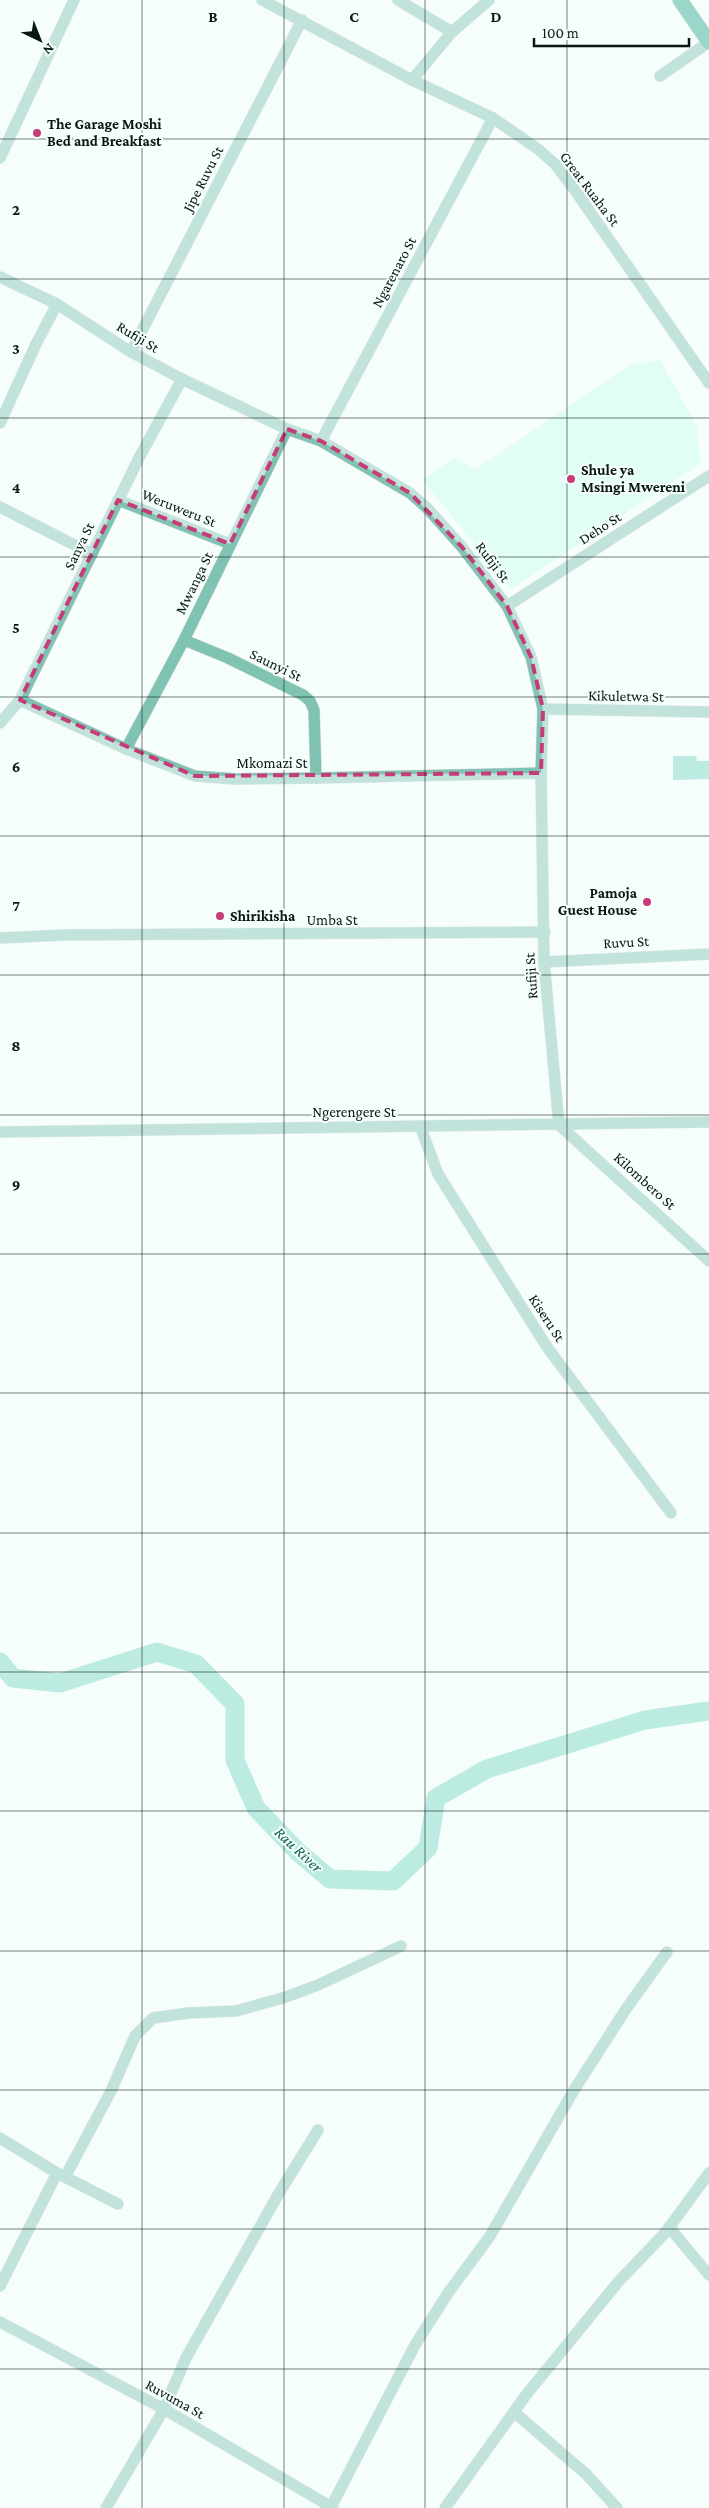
<svg xmlns="http://www.w3.org/2000/svg" width="709" height="2508" font-family="'Crimson Pro',serif">
	<rect width="100%" height="100%" fill="#f5fefb"/>
	<path fill="#c6fdef" d="M 660,360 L 697,427 L 700,464 L 511,589 L 423,480 L 454,458 L 475,470 L 629,366 Z"/>
	<path fill="#73d5c0" d="M 673,756 L 696,756 L 697,761 L 709,761 L 709,779 L 673,780 Z"/>
	<g fill="none" stroke-linecap="round" stroke-linejoin="round">
		<path stroke="#73d5c0" stroke-width="19" d="M 0,1662 L 13,1678 L 60,1683 L 157,1652 L 196,1664 L 235,1704 L 235,1760 L 256,1808 L 297,1851 L 330,1879 L 393,1881 L 428,1848 L 436,1798 L 487,1769 L 645,1720 L 709,1711"/>
		<g stroke="#cfd9d6" stroke-width="12">
			<g id="street">
				<path d="M 262,0 L 412,80 L 493,118 L 538,149 L 555,164 L 574,189 L 709,383"/>
				<path d="M 398,0 L 452,32"/>
				<path d="M 660,76 L 709,42"/>
				<path d="M 412,80 L 452,32 L 489,0"/>
				<path d="M 0,158 L 74,0"/>
				<path d="M 0,277 L 57,304 L 131,352 L 182,379 L 287,429 L 321,441 L 410,493 L 427,508 L 462,547 L 507,606 L 531,657 L 543,709 L 541,773 L 544,962 L 559,1125 L 709,1261"/>
				<path d="M 131,352 L 302,20"/>
				<path d="M 0,423 L 36,344 L 57,304"/>
				<path d="M 321,441 L 493,118"/>
				<path d="M 118,500 L 230,544"/>
				<path d="M 0,507 L 92,554"/>
				<path d="M 507,606 L 709,476"/>
				<path d="M 184,640 L 228,658 L 303,695 L 310,701 L 314,710 L 316,778"/>
				<path d="M 20,700 L 126,749 L 195,776 L 235,779 L 316,778 L 541,773"/>
				<path d="M 543,709 L 709,712"/>
				<path d="M 0,723 L 20,700 L 140,456 L 182,379"/>
				<path d="M 126,749 L 184,640 L 287,429"/>
				<path d="M 0,938 L 63,935 L 545,932"/>
				<path d="M 544,962 L 709,954"/>
				<path d="M 420,1126 L 438,1174 L 547,1347 L 671,1513"/>
				<path d="M 0,1132 L 709,1122"/>
				<path d="M 0,2138 L 57,2173 L 118,2204"/>
				<path d="M 65,2177 L 111,2091 L 135,2036 L 153,2018 L 188,2013 L 236,2011 L 286,1997 L 318,1985 L 401,1946"/>
				<path d="M 669,2227 L 709,2275"/>
				<path d="M 0,2286 L 57,2173"/>
				<path d="M 0,2322 L 164,2409 L 333,2508"/>
				<path d="M 514,2412 L 586,2474 L 617,2508"/>
				<path d="M 331,2507 L 415,2345 L 448,2293 L 490,2236 L 574,2090 L 626,2009 L 667,1952"/>
				<path d="M 106,2508 L 164,2409 L 186,2358 L 279,2193 L 318,2130"/>
				<path d="M 445,2508 L 526,2395 L 619,2281 L 665,2233 L 709,2173"/>
			</g>
		</g>
		<g stroke="#cfd9d6" stroke-width="16">
			<path id="secondary" d="M 680,0 L 709,42"/>
		</g>
		<use href="#street" stroke="#80c3b3" stroke-width="11"/>
		<use href="#secondary" stroke="#2ea690" stroke-width="15"/>
	</g>
	<path d="M0 0H709V2508H0ZM 287,429 L 321,441 L 410,493 L 462,547 L 507,606 L 531,657 L 543,709 L 541,773 L 195,776 L 20,700 L 118,500 L 230,544 Z" fill="#f5fefb" fill-opacity=".55" fill-rule="evenodd"/>
	<path fill="none" stroke="#c53c78" stroke-width="4" stroke-dasharray="10 6" stroke-linejoin="round" d="M 287,429 L 321,441 L 410,493 L 462,547 L 507,606 L 531,657 L 543,709 L 541,773 L 195,776 L 20,700 L 118,500 L 230,544 Z"/>
	<path fill="none" stroke="#071814" stroke-width="1" stroke-opacity="0.55" d="M 142,0 L 142,2508M 284,0 L 284,2508M 425,0 L 425,2508M 567,0 L 567,2508M 0,139 L 709,139M 0,279 L 709,279M 0,418 L 709,418M 0,557 L 709,557M 0,697 L 709,697M 0,836 L 709,836M 0,975 L 709,975M 0,1115 L 709,1115M 0,1254 L 709,1254M 0,1393 L 709,1393M 0,1533 L 709,1533M 0,1672 L 709,1672M 0,1811 L 709,1811M 0,1951 L 709,1951M 0,2090 L 709,2090M 0,2229 L 709,2229M 0,2369 L 709,2369"/>
	<g fill="#c53c78" stroke="#f5fefb" stroke-width="2">
		<circle cx="37" cy="133" r="5"/>
		<circle cx="571" cy="479" r="5"/>
		<circle cx="647" cy="902" r="5"/>
		<circle cx="220" cy="916" r="5"/>
	</g>
	<g text-anchor="middle" stroke-width="4" stroke-linejoin="round" paint-order="stroke">
		<g font-size="15" font-weight="bold" fill="#071814" stroke="#f5fefb" text-anchor="start">
			<text x="47" y="129">The Garage Moshi<tspan x="47" dy="17">Bed and Breakfast</tspan></text>
			<text x="581" y="475">Shule ya<tspan x="581" dy="17">Msingi Mwereni</tspan></text>
			<text x="637" y="898" text-anchor="end">Pamoja<tspan x="637" dy="17">Guest House</tspan></text>
			<text x="230" y="921">Shirikisha</text>
		</g>
		<g font-size="15" fill="#071814" stroke="#f5fefb">
			<text transform="translate(203 179) rotate(-63)" y="5">Jipe Ruvu St</text>
			<text transform="translate(590 189) rotate(53)" y="5">Great Ruaha St</text>
			<text transform="translate(394 272) rotate(-62)" y="5">Ngarenaro St</text>
			<text transform="translate(138 337) rotate(31)" y="5">Rufiji St</text>
			<text transform="translate(179 508) rotate(22)" y="5">Weruweru St</text>
			<text transform="translate(600 528) rotate(-33)" y="5">Deho St</text>
			<text transform="translate(79 546) rotate(-64)" y="5">Sanya St</text>
			<text transform="translate(493 562) rotate(53)" y="5">Rufiji St</text>
			<text transform="translate(194 583) rotate(-64)" y="5">Mwanga St</text>
			<text transform="translate(276 665) rotate(26)" y="5">Saunyi St</text>
			<text transform="translate(626 696) rotate(1)" y="5">Kikuletwa St</text>
			<text x="272" y="768">Mkomazi St</text>
			<text x="332" y="925">Umba St</text>
			<text transform="translate(626 942) rotate(-3)" y="5">Ruvu St</text>
			<text transform="translate(531 976) rotate(-94)" y="5">Rufiji St</text>
			<text x="354" y="1117">Ngerengere St</text>
			<text transform="translate(645 1181) rotate(42)" y="5">Kilombero St</text>
			<text transform="translate(547 1318) rotate(57)" y="5">Kiseru St</text>
			<text transform="translate(175 2399) rotate(29)" y="5">Ruvuma St</text>
		</g>
		<g font-size="16" font-style="italic" fill="#0e6153" stroke="#f5fefb">
			<text transform="translate(299 1849) rotate(43)" y="6">Rau River</text>
		</g>
	</g>
	<g font-size="16" text-anchor="middle" font-weight="bold" fill="#071814" stroke="#f5fefb" stroke-width="4" stroke-linejoin="round" paint-order="stroke">
		<text x="213" y="22">B</text>
		<text x="354" y="22">C</text>
		<text x="496" y="22">D</text>
		<text x="16" y="215">2</text>
		<text x="16" y="354">3</text>
		<text x="16" y="493">4</text>
		<text x="16" y="633">5</text>
		<text x="16" y="772">6</text>
		<text x="16" y="911">7</text>
		<text x="16" y="1051">8</text>
		<text x="16" y="1190">9</text>
	</g>
	<g transform="translate(40 40) rotate(137)" stroke="#f5fefb" stroke-width="4" paint-order="stroke">
	<path d="M0-4L9 19L0 12L-9 19Z" fill="#071814"/>
	<text y="-8" font-size="14" font-weight="bold" text-anchor="middle" fill="#071814">N</text>
	</g>
	<path d="M534 38v8h155v-8" fill="none" stroke="#071814" stroke-width="2.5"/>
	<text x="542" y="38" font-size="15" fill="#071814" stroke="#f5fefb" stroke-width="4" paint-order="stroke">100 m</text>
</svg>
